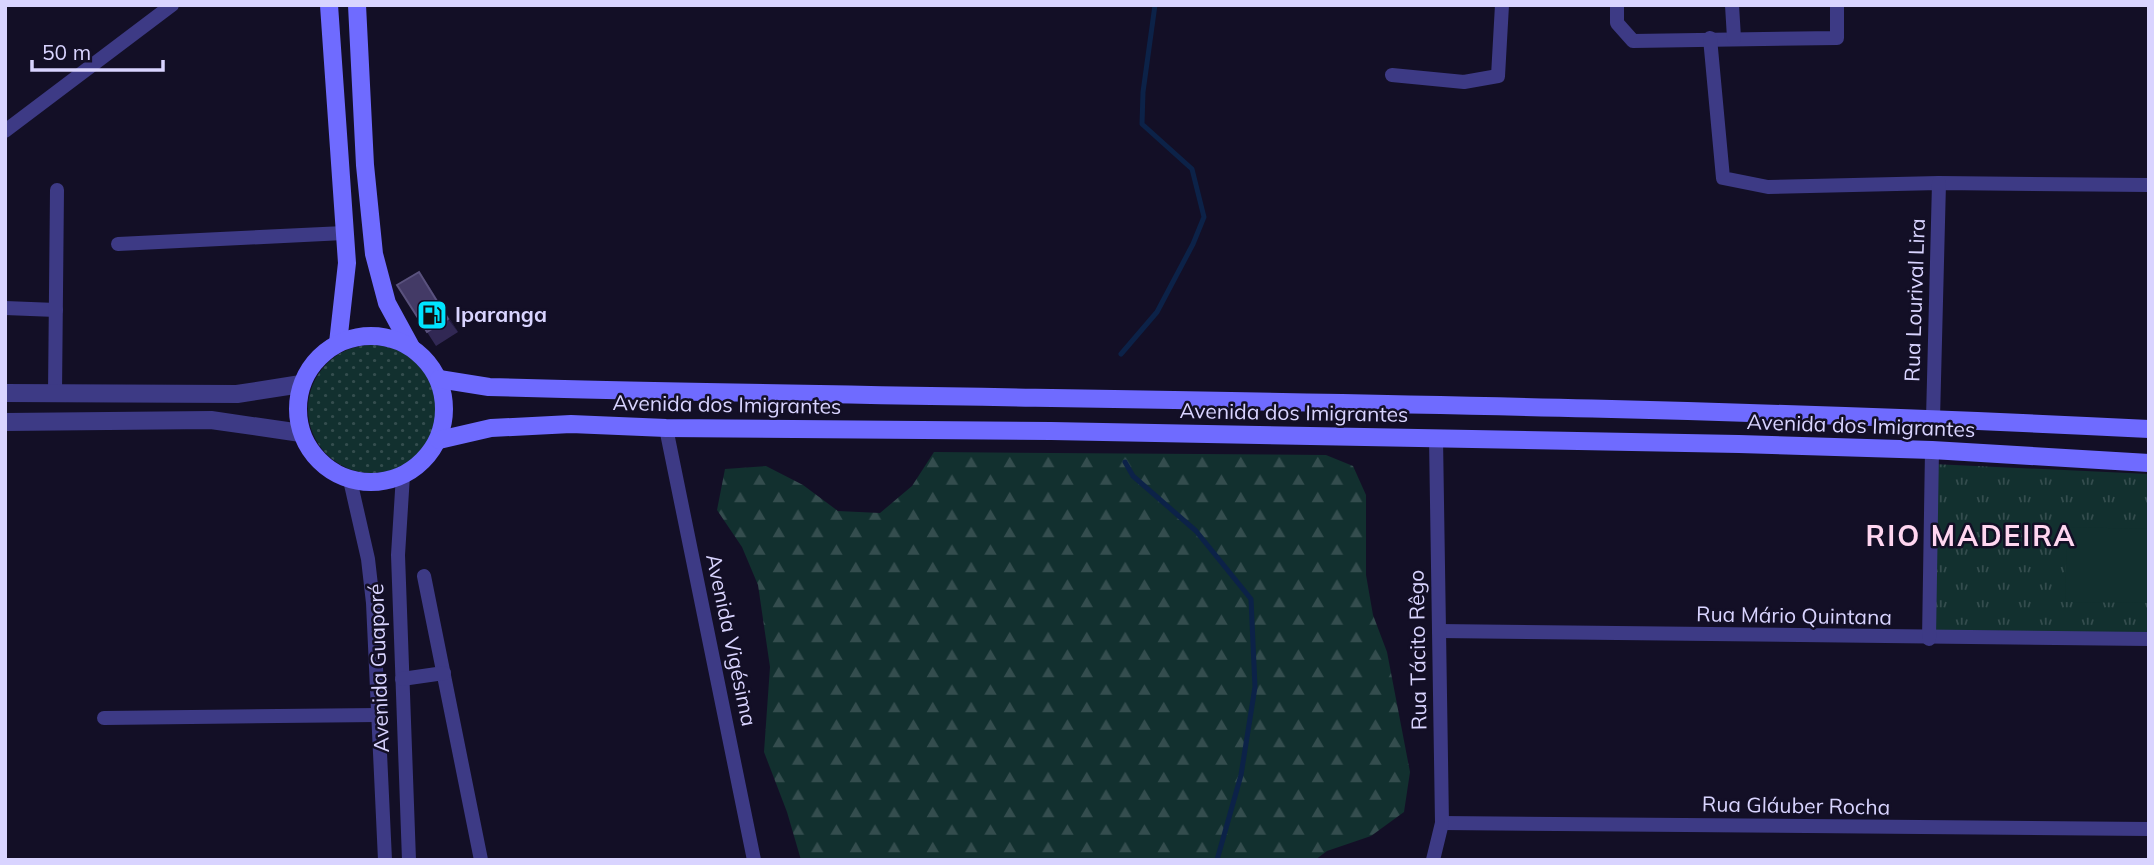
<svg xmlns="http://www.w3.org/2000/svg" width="2154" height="865" font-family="Mulish,sans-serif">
	<defs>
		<pattern id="grass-dots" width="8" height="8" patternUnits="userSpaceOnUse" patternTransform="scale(1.75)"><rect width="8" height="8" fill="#12302f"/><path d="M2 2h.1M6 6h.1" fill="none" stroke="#344d4e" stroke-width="1.8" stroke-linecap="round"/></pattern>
		<pattern id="forest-firs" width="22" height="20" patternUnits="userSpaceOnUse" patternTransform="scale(1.75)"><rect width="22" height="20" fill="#12302f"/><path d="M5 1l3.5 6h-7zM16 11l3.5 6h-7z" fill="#344d4e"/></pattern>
		<pattern id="park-tufts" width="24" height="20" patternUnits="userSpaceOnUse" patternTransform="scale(1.75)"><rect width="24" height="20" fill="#12302f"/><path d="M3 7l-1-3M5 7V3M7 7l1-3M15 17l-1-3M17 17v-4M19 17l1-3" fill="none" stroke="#344d4e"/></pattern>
	</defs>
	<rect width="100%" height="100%" fill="#130f26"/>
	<circle fill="url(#grass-dots)" cx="372" cy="409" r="64"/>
	<path fill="url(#forest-firs)" d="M 934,452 L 1326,455 L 1353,466 L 1366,495 L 1366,575 L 1373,615 L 1387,652 L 1410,772 L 1404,812 L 1371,836 L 1327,851 L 1315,860 L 801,860 L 787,812 L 764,752 L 770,667 L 758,585 L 742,547 L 717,510 L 725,469 L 766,466 L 803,485 L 838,511 L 880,513 L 912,486 Z"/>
	<path fill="url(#park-tufts)" d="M 1933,464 L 2149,474 L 2149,636 L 1931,635 Z"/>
	<path fill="#12302f" d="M 2067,527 L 2149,529 L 2149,603 L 2065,602 Z"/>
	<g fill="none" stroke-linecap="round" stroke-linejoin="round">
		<g stroke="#0c2248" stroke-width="5">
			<path d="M 1121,354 L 1157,312 L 1193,244 L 1204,217 L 1192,169 L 1142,124 L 1143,92 L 1155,5"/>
			<path d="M 1125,462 L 1133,476 L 1196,531 L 1251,599 L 1255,687 L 1241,775 L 1217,860"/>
		</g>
		<g stroke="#3d3a85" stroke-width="14">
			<path d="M 1617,5 L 1617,23 L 1633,41 L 1837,38 L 1837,5"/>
			<path d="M 1732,5 L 1734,38"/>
			<path d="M 1710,38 L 1723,178 L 1768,187 L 1939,183 L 2149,185"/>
			<path d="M 1392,75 L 1464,82 L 1498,76 L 1502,5"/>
			<path d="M 5,131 L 172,5"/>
			<path d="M 118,244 L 344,233"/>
			<path d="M 5,308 L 56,310"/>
			<path d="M 55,393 L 57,190"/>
			<path d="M 1933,419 L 1939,183"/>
			<path d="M 666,428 L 754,860"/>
			<path d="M 403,475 L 398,555 L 409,860"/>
			<path d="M 350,480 L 368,559 L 373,603 L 385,860"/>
			<path d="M 424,576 L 481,860"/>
			<path d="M 1439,631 L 2149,639"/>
			<path d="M 1929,639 L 1932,450"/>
			<path d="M 402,679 L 444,673"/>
			<path d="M 104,718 L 378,715"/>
			<path d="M 1442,823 L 2149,829"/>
			<path d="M 1433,860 L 1442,823 L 1436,438"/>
		</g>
		<g stroke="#3d3a85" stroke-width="18">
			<path d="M 5,393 L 237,394 L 301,384"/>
			<path d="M 5,422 L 211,420 L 301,433"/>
		</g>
		<g stroke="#6f6bff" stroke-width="18">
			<path d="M 329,5 L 347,263 L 338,343"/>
			<path d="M 357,5 L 365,165 L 374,254 L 387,303 L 411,347"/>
			<circle cx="371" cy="409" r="73"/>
			<path d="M 439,379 L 489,387 L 564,389 C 1092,401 1621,402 2149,429"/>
			<path d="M 439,440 L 491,428 L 571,424 L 666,428 L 1051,431 L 1739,444 L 1932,450 L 2149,463"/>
		</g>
	</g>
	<path fill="#312854" d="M 428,285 L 458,332 L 436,346 L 427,332 Z"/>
	<path fill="#1d163a" d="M 419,272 L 428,285 L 458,332 L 448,319 Z"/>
	<path fill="#433a66" stroke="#5a527e" stroke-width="2" d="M 419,272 L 448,319 L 427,332 L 397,285 Z"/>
	<defs>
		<g id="fuel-square" transform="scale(1.575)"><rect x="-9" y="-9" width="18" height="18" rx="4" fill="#00e5ff" stroke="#130f26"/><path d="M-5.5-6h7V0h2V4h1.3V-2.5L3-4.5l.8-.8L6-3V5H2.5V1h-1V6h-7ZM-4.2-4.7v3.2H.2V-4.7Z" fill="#111"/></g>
	</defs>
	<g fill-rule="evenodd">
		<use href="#fuel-square" x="432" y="315"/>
	</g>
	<g text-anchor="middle" stroke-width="5" stroke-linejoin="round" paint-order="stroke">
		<g font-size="21" fill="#d9d4ff" stroke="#130f26">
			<text transform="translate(1915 300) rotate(-88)" y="7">Rua Lourival Lira</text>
			<text transform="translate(727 405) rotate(1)" y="7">Avenida dos Imigrantes</text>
			<text transform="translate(1294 413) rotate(1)" y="7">Avenida dos Imigrantes</text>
			<text transform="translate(1861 426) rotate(2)" y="7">Avenida dos Imigrantes</text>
			<text transform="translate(1794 616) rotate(1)" y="7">Rua Mário Quintana</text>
			<text transform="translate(731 640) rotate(78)" y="7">Avenida Vigésima</text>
			<text transform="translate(1418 650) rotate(-91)" y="7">Rua Tácito Rêgo</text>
			<text transform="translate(379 668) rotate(-92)" y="7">Avenida Guaporé</text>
			<text transform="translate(1796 806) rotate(1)" y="7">Rua Gláuber Rocha</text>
		</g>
		<g font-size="21" font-weight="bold" fill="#d9d4ff" stroke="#130f26" text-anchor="start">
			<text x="455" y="322">Iparanga</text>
		</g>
		<g font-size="28" font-weight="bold" letter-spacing="2" fill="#ffd6f0" stroke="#130f26">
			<text x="1971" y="546">RIO MADEIRA</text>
		</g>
	</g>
	<rect width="2154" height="865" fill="none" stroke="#d9d4ff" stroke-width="14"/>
	<path d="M32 60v10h131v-10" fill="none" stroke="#d9d4ff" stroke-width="3.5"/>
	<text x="42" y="60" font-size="21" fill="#d9d4ff" stroke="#130f26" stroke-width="5" paint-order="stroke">50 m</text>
</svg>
